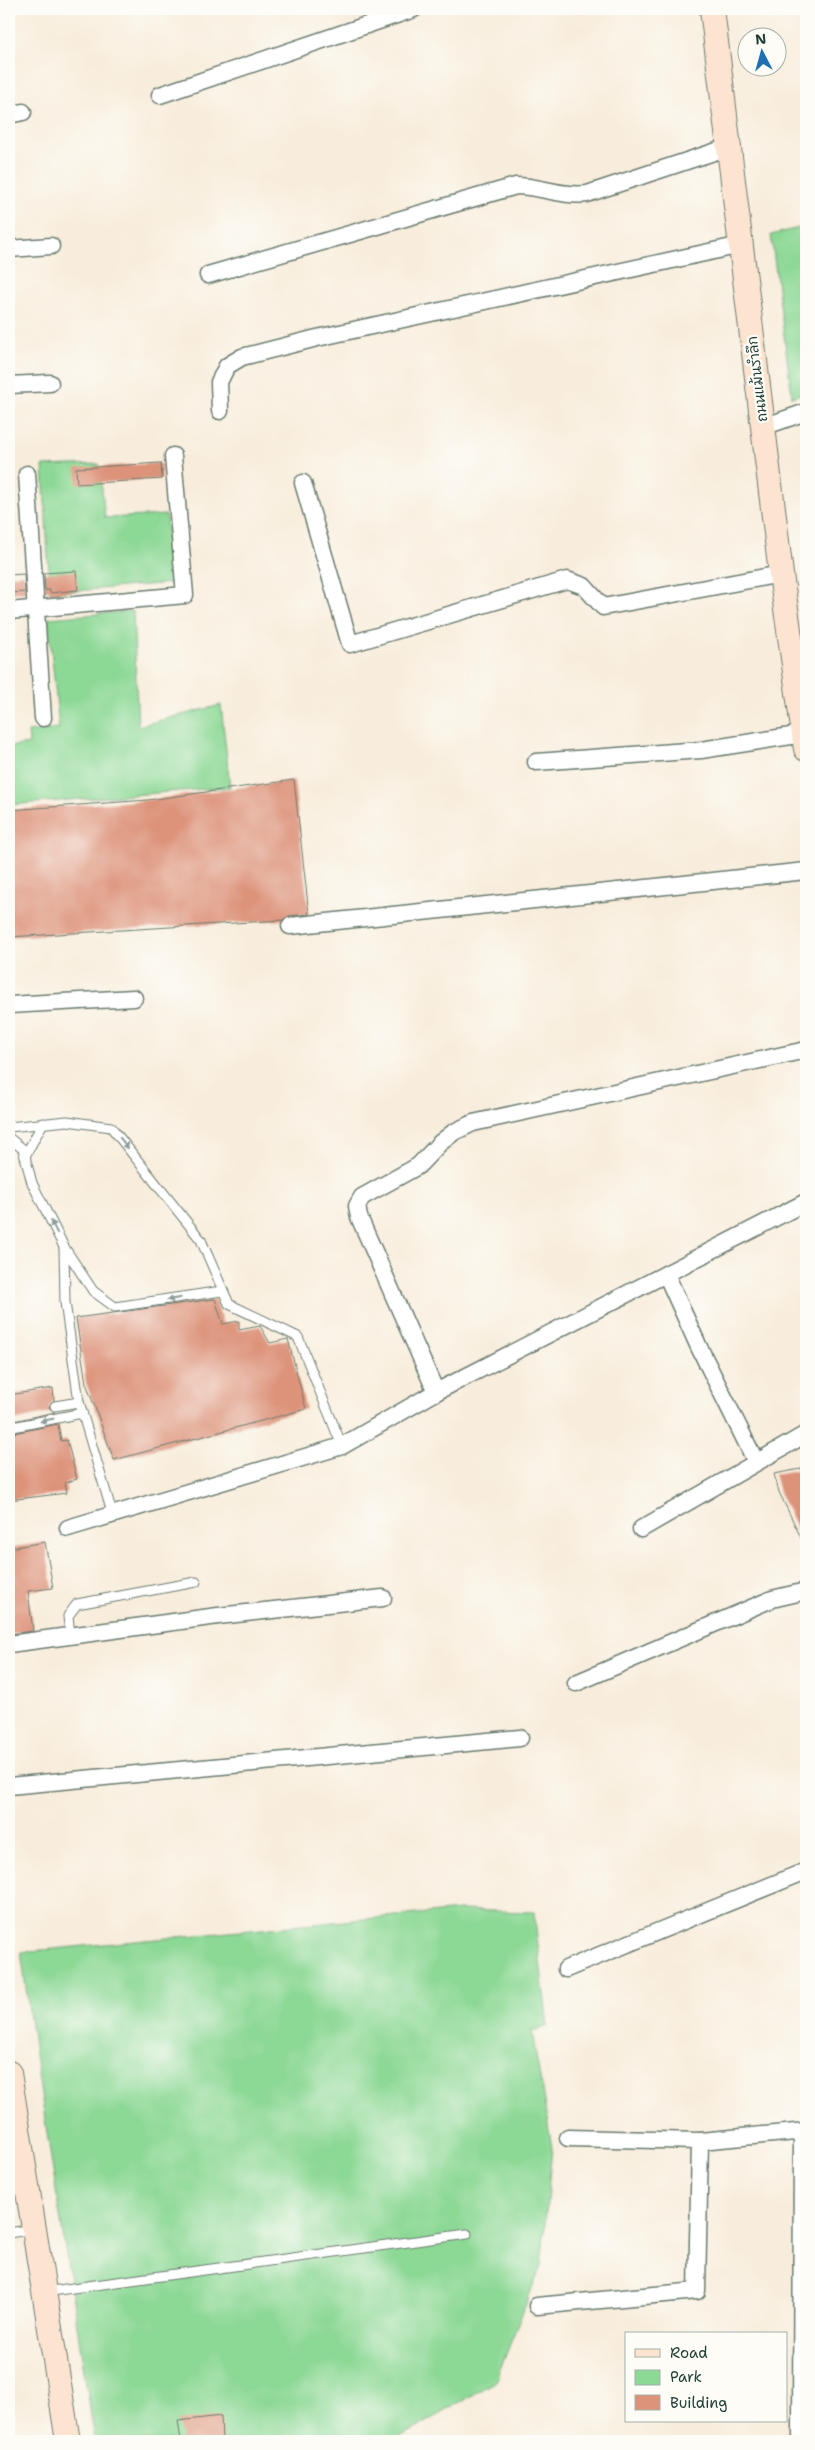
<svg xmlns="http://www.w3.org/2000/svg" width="815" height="2450" font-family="'Shantell Sans','Playpen Sans Thai',sans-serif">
	<rect width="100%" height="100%" fill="#fdfcf7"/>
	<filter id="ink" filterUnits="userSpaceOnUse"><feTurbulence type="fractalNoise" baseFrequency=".02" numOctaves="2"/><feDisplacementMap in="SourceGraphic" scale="10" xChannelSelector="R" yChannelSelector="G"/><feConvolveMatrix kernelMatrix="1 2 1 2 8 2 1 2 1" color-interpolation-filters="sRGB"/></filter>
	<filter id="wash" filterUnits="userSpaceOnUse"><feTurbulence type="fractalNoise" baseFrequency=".0096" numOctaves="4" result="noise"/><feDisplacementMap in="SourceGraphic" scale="20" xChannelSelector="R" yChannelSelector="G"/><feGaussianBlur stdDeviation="1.12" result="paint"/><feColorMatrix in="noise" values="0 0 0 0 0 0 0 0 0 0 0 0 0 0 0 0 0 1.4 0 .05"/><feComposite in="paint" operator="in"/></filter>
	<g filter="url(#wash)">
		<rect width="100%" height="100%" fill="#f8eddc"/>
		<g fill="#8cd895" stroke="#568a64">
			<path d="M 806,226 L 806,392 L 792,397 L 771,235 Z"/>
			<path d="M 99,464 L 105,518 L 166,515 L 172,583 L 50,593 L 43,466 Z"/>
			<path d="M 133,611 L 138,726 L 221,705 L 230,787 L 9,805 L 9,747 L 29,744 L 28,732 L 59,728 L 48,618 Z"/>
			<path d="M 459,1910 L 534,1912 L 548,2026 L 532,2032 L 552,2148 L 541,2266 L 495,2382 L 393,2441 L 95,2441 L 38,2075 L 21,1952 Z"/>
		</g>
		<g id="blocks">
			<g fill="#dd937a">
				<path d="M 161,463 L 162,479 L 77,484 L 76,468 Z"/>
				<path d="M 76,571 L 78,590 L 50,593 L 50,590 L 45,590 L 44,573 Z"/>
				<path d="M 24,574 L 25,592 L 9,593 L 9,575 Z"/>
				<path d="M 294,780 L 309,914 L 289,916 L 283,920 L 9,937 L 9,810 L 148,800 Z"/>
				<path d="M 215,1299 L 223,1324 L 239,1321 L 239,1330 L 260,1326 L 270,1343 L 288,1339 L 306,1409 L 114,1460 L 86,1383 L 76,1318 Z"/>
				<path d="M 53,1388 L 54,1400 L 49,1407 L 55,1412 L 9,1422 L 9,1395 Z"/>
				<path d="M 58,1424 L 61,1441 L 67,1440 L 77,1479 L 65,1483 L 67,1493 L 9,1500 L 9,1432 L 14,1433 Z"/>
				<path d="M 806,1468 L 806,1548 L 779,1492 L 774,1474 Z"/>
				<path d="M 45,1542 L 53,1588 L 28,1591 L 33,1631 L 9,1634 L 9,1548 Z"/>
				<path d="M 221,2416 L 222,2441 L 181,2441 L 178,2421 Z"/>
			</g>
		</g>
	</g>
	<g filter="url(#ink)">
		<use href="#blocks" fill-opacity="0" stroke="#6b7b6f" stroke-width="1"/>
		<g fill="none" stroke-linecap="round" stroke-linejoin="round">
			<g stroke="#6b7b6f" stroke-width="11">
				<g id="lane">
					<path d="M 9,1127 L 67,1121 L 111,1127 L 201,1240 L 229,1304 L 298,1337 L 342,1446"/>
					<path d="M 9,1138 L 23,1149 L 32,1183 L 64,1247 L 93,1291 L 115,1307 L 222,1291"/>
					<path d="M 25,1156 L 43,1123"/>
					<path d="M 64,1247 L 65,1302 L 79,1402 L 113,1516"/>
					<path d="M 55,1406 L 79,1402"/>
					<path d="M 13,1427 L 82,1413"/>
					<path d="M 70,1635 L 68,1616 L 77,1604 L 196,1582"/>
					<path d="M 9,2233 L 33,2229"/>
					<path d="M 44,2292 L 467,2234"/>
				</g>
			</g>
			<g stroke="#6b7b6f" stroke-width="19">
				<g id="street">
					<path d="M 160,95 L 414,9"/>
					<path d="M 9,115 L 23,112"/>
					<path d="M 9,249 L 51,246"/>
					<path d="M 208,275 L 516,186 C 540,186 562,197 587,194 L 729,147"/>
					<path d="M 9,385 L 50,383"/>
					<path d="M 220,411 L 219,382 L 227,366 L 242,357 L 317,338 L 741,245"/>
					<path d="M 763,427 L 806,412"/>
					<path d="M 27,474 L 43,718"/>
					<path d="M 303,483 L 350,644 L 567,580 L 584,586 L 603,607 L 781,574"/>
					<path d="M 9,611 L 185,595 L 173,456"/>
					<path d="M 536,762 L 701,750 L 804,734"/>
					<path d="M 290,926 L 806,871"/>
					<path d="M 9,1005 L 134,998"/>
					<path d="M 666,1274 L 698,1345 L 756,1462"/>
					<path d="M 436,1392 L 359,1217 L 357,1206 L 362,1197 L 418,1166 L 440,1143 L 454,1132 L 473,1123 L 806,1050"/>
					<path d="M 68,1528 L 342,1446 L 436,1392 L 806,1202"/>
					<path d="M 641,1529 L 806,1434"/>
					<path d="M 9,1644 L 218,1616 L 383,1598"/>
					<path d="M 576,1683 L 772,1599 L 806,1591"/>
					<path d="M 9,1786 L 520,1738"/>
					<path d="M 566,1969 L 806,1871"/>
					<path d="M 568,2138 L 700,2141 L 806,2131"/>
					<path d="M 537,2306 L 697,2291 L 700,2141"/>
					<path d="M 801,2441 L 802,2132"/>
				</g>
			</g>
			<g stroke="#6b7b6f" stroke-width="26">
				<g id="secondary">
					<path d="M 712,9 L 781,574 L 806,749"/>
					<path d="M 9,2073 L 68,2441"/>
				</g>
			</g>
			<use href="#lane" stroke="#fff" stroke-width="9"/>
			<use href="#street" stroke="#fff" stroke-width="16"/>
			<use href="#secondary" stroke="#fde4d1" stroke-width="24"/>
		</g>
		<defs><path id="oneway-solid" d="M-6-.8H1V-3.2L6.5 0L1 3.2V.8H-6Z" transform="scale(1.25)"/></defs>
		<g fill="#8f9e9a">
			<use href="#oneway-solid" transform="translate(124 1143) rotate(52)"/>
			<use href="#oneway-solid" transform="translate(54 1227) rotate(-117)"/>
			<use href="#oneway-solid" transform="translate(174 1299) rotate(171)"/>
			<use href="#oneway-solid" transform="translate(47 1420) rotate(168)"/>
		</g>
	</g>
	<g text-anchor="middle" stroke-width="4.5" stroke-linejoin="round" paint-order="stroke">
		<g font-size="14" fill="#1f3d34" stroke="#fdfcf7">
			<text transform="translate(757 379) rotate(-97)" y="5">ถนนแม้นรำลึก</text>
		</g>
	</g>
	<rect width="815" height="2450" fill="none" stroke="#fdfcf7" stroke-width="30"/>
	<rect x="625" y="2332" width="162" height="90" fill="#fdfcf7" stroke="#a4b0a9"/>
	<rect x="635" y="2349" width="25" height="8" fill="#fde4d1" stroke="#a4b0a9"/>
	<text x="670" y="2358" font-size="15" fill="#1f3d34">Road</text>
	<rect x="635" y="2370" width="25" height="15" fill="#8cd895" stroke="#a4b0a9"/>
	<text x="670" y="2382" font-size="15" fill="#1f3d34">Park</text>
	<rect x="635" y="2395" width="25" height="15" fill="#dd937a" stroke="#a4b0a9"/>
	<text x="670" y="2408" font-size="15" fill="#1f3d34">Building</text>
	<g transform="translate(762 52) rotate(354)"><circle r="24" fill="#fdfcf7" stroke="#a4b0a9"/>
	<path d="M0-4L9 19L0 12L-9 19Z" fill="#1f6fb2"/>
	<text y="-8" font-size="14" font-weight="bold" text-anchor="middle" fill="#1f3d34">N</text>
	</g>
</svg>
